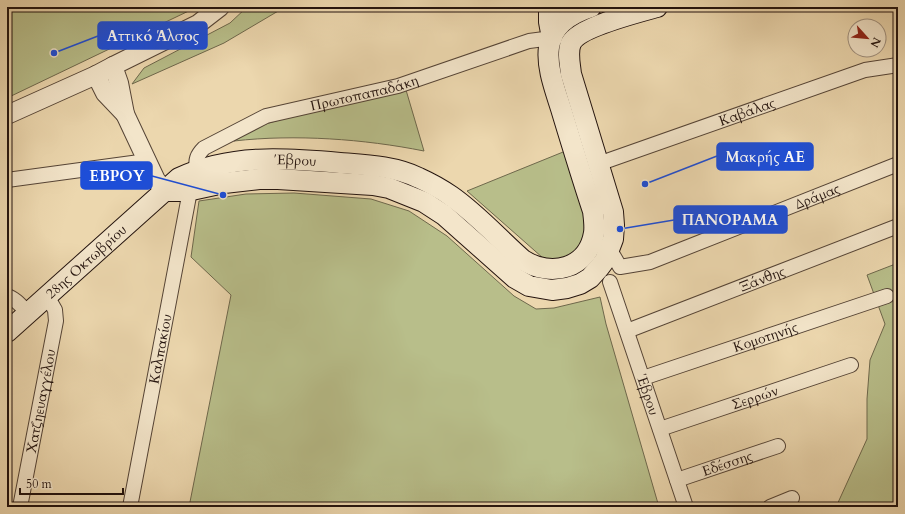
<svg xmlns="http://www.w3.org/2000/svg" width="905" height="514" font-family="Cardo,serif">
	<rect width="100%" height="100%" fill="#ecd7ae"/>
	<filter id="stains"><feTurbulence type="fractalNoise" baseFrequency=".005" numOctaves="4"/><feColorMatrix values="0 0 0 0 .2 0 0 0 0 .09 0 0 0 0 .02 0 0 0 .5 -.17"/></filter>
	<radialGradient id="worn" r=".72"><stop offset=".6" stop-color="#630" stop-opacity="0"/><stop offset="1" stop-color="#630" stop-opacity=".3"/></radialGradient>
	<g fill="#b8be8a" stroke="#6e684c">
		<path d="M 7,7 L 197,7 L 7,98 Z"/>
		<path d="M 247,7 L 285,7 L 224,43 L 132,84 L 144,68 L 230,23 Z"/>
		<path d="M 406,90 L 424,151 C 364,139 295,134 234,141 L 259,126 L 289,117 Z"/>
		<path d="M 568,150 L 587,212 L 583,242 L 575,254 L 555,260 L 543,258 L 467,191 Z"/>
		<path d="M 294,193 L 371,199 L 409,211 L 447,236 L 514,296 L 536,309 L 554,308 L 600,297 L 606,324 L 659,507 L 189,507 L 231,295 L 191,257 L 199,201 L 246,194 Z"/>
		<path d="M 898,263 L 898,507 L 836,507 L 867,439 L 867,399 L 870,360 L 885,324 L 867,275 Z"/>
	</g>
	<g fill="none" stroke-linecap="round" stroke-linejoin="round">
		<g stroke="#554436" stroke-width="16">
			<g id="minor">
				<path id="s1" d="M 598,164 L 865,70 L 898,65"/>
				<path id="s2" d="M 197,170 C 195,160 197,155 204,148 L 266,116 L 398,86 L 529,41 L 552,38"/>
				<path d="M 7,180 L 147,161"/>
				<path id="s3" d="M 610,250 L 620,267 L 650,262 L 898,164"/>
				<path id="s4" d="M 610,282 L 686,507"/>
				<path d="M 7,296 C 15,298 22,307 28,313"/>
				<path id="s5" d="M 627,331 L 898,226"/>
				<path id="s6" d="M 643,378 L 887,296"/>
				<path id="s7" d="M 660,429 L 851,365"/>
				<path id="s8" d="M 677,480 L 778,446"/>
				<path id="s9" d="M 20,507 L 56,321 L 55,310 L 47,296"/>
				<path id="s10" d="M 130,507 L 189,196 L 187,191"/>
				<path d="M 770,507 L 792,498"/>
			</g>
		</g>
		<g stroke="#554436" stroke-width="20">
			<g id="tertiary">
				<path d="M 113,66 L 119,83 L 125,114 L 156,180 L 165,191"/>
				<path d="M 96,75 L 105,93 L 125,114"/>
				<path d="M 7,115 L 96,75 L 113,66 L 198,24 L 220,7"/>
			</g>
		</g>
		<g stroke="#23130e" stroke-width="22">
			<g id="secondary">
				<path d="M 549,7 L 549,22 L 552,38"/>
				<path d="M 165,191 L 187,191 L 224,183 L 259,179 L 278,179 L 373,185 L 389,188 L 424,202 L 444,215 L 515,278 L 529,286 L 552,290 L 567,288 L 580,284 L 590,278 L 599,268 L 605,260 L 613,239 L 614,225 L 613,212 L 571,74 C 570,64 567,52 571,43 C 579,27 639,12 657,7"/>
				<path id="s11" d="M 7,332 L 179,178 C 231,154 285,158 340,163 C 366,165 395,166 419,178 C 430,183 441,189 451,196 C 477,214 499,239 523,260 C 551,278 588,269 594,233 C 595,226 594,219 593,211 C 582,178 572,145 562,112 C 556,92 546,68 549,47 C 552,25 572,13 591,7"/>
			</g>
		</g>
		<use href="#minor" stroke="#f3e5ca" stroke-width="14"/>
		<use href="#tertiary" stroke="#f3e5ca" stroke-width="18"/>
		<use href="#secondary" stroke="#f3e5ca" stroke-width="20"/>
	</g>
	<g text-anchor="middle" stroke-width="4" stroke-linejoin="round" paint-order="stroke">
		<g font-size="14" fill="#23130e" stroke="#f3e5ca">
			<text dy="5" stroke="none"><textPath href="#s2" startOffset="195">Πρωτοπαπαδάκη</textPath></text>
			<text dy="5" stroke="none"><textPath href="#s1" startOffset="158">Καβάλας</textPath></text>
			<text dy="5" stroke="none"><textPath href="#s11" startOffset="350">Έβρου</textPath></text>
			<text dy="5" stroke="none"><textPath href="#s3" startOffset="230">Δράμας</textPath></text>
			<text dy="5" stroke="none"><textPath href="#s11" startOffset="106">28ης Οκτωβρίου</textPath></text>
			<text dy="5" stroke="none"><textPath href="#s5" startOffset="145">Ξάνθης</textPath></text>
			<text dy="5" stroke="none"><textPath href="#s6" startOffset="129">Κομοτηνής</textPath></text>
			<text dy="5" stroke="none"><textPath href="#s10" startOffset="161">Καλπακίου</textPath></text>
			<text dy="5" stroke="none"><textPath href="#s4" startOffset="119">Έβρου</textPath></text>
			<text dy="5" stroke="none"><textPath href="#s7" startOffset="100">Σερρών</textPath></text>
			<text dy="5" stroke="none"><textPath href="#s9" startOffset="108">Χατζηευαγγέλου</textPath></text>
			<text dy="5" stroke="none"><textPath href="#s8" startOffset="53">Εδέσσης</textPath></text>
		</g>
	</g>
	<path fill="none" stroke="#1d4ed8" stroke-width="1.5" d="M54 53L98 36M645 184L717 156M223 195L152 176M620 229L674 220"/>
	<g fill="#1d4ed8" stroke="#f3e5ca" stroke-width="1.5">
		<circle cx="54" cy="53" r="4"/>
		<circle cx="645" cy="184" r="4"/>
		<circle cx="223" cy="195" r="4"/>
		<circle cx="620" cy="229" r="4"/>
	</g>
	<g fill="#1d4ed8" stroke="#1d4ed8" stroke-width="1.5">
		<rect x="98" y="22" width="109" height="27" rx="4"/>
		<rect x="717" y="143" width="96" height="27" rx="4"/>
		<rect x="81" y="162" width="71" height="27" rx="4"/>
		<rect x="674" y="206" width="113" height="27" rx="4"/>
	</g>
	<g font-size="15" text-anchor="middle" font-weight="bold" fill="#fff">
		<text x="153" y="41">Αττικό Άλσος</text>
		<text x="765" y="162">Μακρής ΑΕ</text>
		<text x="117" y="181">ΕΒΡΟΥ</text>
		<text x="730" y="225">ΠΑΝΟΡΑΜΑ</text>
	</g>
	<rect width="905" height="514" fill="none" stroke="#ecd7ae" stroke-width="24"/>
	<rect x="8" y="8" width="889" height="498" fill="none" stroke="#23130e" stroke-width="2"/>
	<rect x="12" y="12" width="881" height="490" fill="none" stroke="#23130e"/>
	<g transform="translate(867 38) rotate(117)"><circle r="19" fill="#f3e5ca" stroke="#a0917f"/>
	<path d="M0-3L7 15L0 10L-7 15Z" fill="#8f2418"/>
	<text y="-6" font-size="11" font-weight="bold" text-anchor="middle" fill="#23130e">N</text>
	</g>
	<path d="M20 488v6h103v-6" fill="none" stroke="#23130e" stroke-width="2"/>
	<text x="26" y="488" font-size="12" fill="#23130e" stroke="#f3e5ca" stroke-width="3" paint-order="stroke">50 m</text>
	<rect width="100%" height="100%" filter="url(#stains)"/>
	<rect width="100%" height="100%" fill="url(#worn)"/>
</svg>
